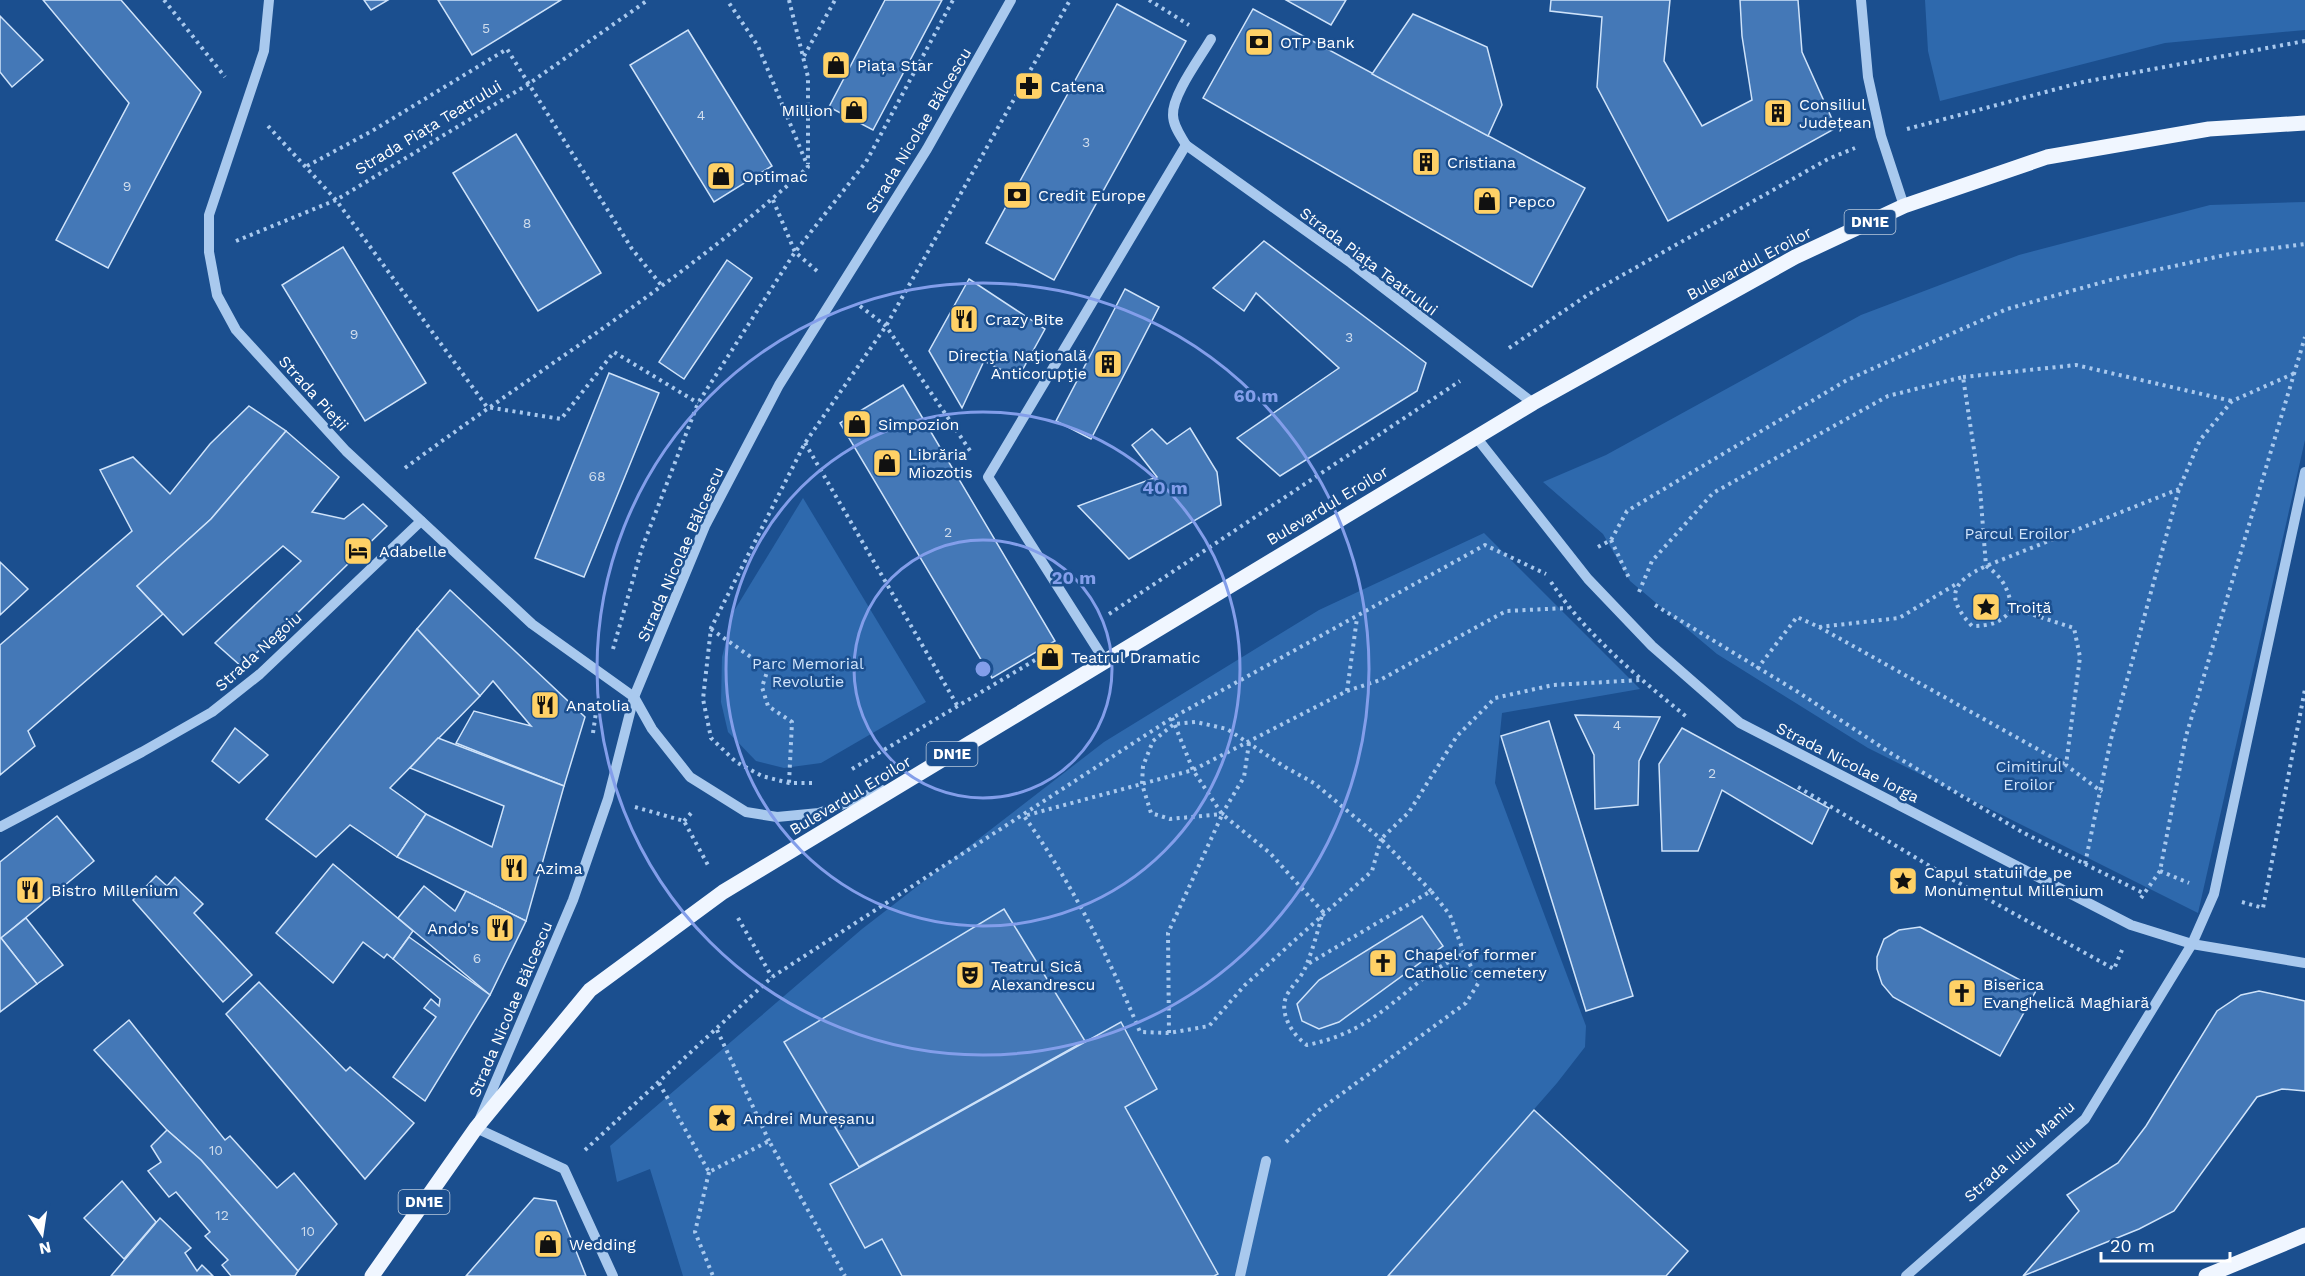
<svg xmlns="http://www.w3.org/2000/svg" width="2305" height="1276" font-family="'Work Sans',sans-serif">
	<rect width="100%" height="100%" fill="#1b4f8f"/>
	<g fill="#2e69ad">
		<path d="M 1925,0 L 2305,0 L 2305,30 L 2165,43 L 1940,101 L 1928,51 Z"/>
		<path d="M 2305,202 L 2305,440 L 2198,913 L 1868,748 L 1717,654 L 1630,581 L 1603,534 L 1543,482 L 1606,455 L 1861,315 L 2019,255 L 2210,205 Z"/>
		<path d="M 803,498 L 926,702 L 821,763 L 784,768 L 756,761 L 728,732 L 721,702 L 722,657 L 734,611 Z"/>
		<path d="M 1484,533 L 1640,689 L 1502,713 L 1495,783 L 1586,1026 L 1585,1047 L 1557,1083 L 1388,1276 L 683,1276 L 650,1169 L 617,1182 L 610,1146 L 862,929 L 1104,742 L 1319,610 Z"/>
	</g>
	<g fill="#4478b7" stroke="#cfe3fa" stroke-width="1.5">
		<path d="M 43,0 L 121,0 L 201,92 L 108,268 L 56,240 L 129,103 Z"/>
		<path d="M 364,0 L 388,0 L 371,10 Z"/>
		<path d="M 438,0 L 561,0 L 472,55 Z"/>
		<path d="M 885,0 L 942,0 L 873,130 L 829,107 Z"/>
		<path d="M 1286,0 L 1346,0 L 1331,25 Z"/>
		<path d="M 1551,0 L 1670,0 L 1664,61 L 1702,126 L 1752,100 L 1742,36 L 1740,0 L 1798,0 L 1802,52 L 1836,128 L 1668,221 L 1597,87 L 1602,17 L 1550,11 Z"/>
		<path d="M 1117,4 L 1186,41 L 1054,280 L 986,243 Z"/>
		<path d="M 1253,9 L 1585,188 L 1532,287 L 1203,98 Z"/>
		<path d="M 1413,14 L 1487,47 L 1502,105 L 1488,136 L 1372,74 Z"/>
		<path d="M 0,16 L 43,60 L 12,87 L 0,72 Z"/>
		<path d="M 688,30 L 772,166 L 714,202 L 630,65 Z"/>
		<path d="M 516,134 L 601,273 L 538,311 L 453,173 Z"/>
		<path d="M 1264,241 L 1426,363 L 1417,391 L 1280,476 L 1237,438 L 1339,368 L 1256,293 L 1244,311 L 1213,288 Z"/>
		<path d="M 343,247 L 426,383 L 365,421 L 282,285 Z"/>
		<path d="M 727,260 L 752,278 L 684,379 L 659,362 Z"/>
		<path d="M 969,279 L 1045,329 L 1018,378 L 984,361 L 962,408 L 929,351 Z"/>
		<path d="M 1125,289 L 1159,307 L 1091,439 L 1056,421 Z"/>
		<path d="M 609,373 L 659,393 L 584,577 L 535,558 Z"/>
		<path d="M 903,385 L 1055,641 L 992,678 L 840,423 Z"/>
		<path d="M 249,406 L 286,431 L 211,519 L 137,586 L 163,614 L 28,731 L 35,746 L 0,775 L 0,645 L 132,531 L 100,470 L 133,457 L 170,494 L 210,444 Z"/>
		<path d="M 1190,428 L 1217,472 L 1221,505 L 1129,559 L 1078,506 L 1157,477 L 1132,445 L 1152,429 L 1167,444 Z"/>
		<path d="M 286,431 L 339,477 L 312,512 L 344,519 L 363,504 L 387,526 L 242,667 L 215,643 L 301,561 L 283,546 L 183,635 L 137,586 L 211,519 Z"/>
		<path d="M 0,562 L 28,589 L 0,615 Z"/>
		<path d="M 450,590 L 585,717 L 564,786 L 456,743 L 474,711 L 531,726 L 493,681 L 480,696 L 417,629 Z"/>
		<path d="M 417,629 L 480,696 L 390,788 L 426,814 L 397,857 L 350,825 L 316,857 L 266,819 Z"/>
		<path d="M 1575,715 L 1660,717 L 1639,761 L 1638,805 L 1595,809 L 1594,755 Z"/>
		<path d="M 1549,721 L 1633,996 L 1586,1011 L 1501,736 Z"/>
		<path d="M 235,728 L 268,755 L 239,783 L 212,761 Z"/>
		<path d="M 1682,728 L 1829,808 L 1812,844 L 1722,790 L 1698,851 L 1662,851 L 1659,764 Z"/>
		<path d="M 438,738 L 564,786 L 526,921 L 397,857 L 426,814 L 492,847 L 504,806 L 410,768 Z"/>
		<path d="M 57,816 L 94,861 L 0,939 L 0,862 Z"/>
		<path d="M 333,864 L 413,931 L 393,959 L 387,954 L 384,958 L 363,942 L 333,983 L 276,933 Z"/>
		<path d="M 156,876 L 167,886 L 175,877 L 203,904 L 194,913 L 252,975 L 223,1002 L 133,900 Z"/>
		<path d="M 424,886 L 455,911 L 466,891 L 526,921 L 490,995 L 398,918 Z"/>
		<path d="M 1004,909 L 1085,1041 L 859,1167 L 784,1042 Z"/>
		<path d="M 1422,916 L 1443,946 L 1339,1022 L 1319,1029 L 1302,1021 L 1297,1004 L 1319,980 Z"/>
		<path d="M 26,918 L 63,965 L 37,984 L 1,938 Z"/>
		<path d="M 1920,927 L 2037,989 L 2000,1056 L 1893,997 L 1882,984 L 1877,969 L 1877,957 L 1884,939 L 1899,930 Z"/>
		<path d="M 409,937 L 490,995 L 425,1101 L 393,1077 L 436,1017 L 424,1008 L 431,999 L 439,1006 L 440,999 L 393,959 Z"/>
		<path d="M 1,938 L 37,984 L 0,1012 L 0,939 Z"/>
		<path d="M 259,982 L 346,1071 L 350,1067 L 414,1123 L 365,1179 L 226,1014 Z"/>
		<path d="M 2259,991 L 2305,1001 L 2305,1091 L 2282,1089 L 2257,1097 L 2174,1211 L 2139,1229 L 2023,1276 L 2079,1211 L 2067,1195 L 2118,1163 L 2146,1126 L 2217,1011 L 2241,995 Z"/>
		<path d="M 129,1020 L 225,1140 L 230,1136 L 277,1188 L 294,1173 L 337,1224 L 298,1271 L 201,1160 L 167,1130 L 94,1050 Z"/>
		<path d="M 1121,1022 L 1157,1089 L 1125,1107 L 1218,1274 L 1214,1276 L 902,1276 L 882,1239 L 865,1248 L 830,1184 Z"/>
		<path d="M 1534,1110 L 1688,1251 L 1666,1276 L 1388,1276 Z"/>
		<path d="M 167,1130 L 201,1160 L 298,1271 L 295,1276 L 231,1276 L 222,1265 L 228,1260 L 205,1236 L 210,1232 L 176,1192 L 169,1197 L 148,1171 L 161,1162 L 151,1146 Z"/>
		<path d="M 122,1181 L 156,1222 L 124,1259 L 84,1218 Z"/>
		<path d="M 534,1198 L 556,1201 L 586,1276 L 466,1276 Z"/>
		<path d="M 160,1218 L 191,1248 L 185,1253 L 197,1271 L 202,1265 L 213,1276 L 111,1276 Z"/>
	</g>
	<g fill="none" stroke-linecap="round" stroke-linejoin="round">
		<g stroke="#a9c9ee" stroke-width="4" stroke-dasharray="3 4.5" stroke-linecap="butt">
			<path d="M 164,0 L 225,77"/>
			<path d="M 789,0 L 808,77 L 808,164"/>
			<path d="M 1149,0 L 1189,25"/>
			<path d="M 804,56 L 835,0"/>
			<path d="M 268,126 L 336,200 L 487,407 L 561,419 L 614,352 L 698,403"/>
			<path d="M 1907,129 L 2083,82 L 2305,41"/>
			<path d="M 307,166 L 372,131 L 507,49 L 632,249 L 662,286"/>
			<path d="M 773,200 L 795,252 L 817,271"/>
			<path d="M 236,241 L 336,200 L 527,85 L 648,0"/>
			<path d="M 860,306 L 886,326 L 971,452"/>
			<path d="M 1509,348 L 1589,294 L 1828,159 L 1855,148"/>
			<path d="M 1963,377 L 2076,365 L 2232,401"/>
			<path d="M 805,443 L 957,705"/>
			<path d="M 405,468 C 540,368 684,281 808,167 L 758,46 L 727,0"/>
			<path d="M 1611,540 L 1630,580"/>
			<path d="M 1598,547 L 1611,540 L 1627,511 L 1847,380 L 2007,309 L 2114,279 L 2230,254 L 2305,244"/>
			<path d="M 1986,566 C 2003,577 2008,589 2012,608 C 2003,623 1989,626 1972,626 C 1945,597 1951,582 1986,566 L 2179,489"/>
			<path d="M 1551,582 C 1586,635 1639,678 1688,718"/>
			<path d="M 1639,592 L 1652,561 L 1713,493 L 1888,396 L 1963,377 L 1980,489 L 1986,566"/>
			<path d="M 1655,605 L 1798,692 L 1892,754 L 2022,832 L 2085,864 L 2111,739 L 2179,489 L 2200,440 L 2232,401 L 2295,373"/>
			<path d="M 2012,608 L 2074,628 L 2080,657 L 2066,765 L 2102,792"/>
			<path d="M 1109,614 L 1460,381"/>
			<path d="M 1819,627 L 1899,618 L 1958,583"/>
			<path d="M 711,629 L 768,669 L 762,687 L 768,706 L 792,722 L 789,783"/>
			<path d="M 613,649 L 642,548 L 698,403 L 795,252 L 866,162 L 953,0"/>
			<path d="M 1757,669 L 1797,617 L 1819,627 L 2066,765"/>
			<path d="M 1347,691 L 1357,618"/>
			<path d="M 1172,718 L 1193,770 L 1222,814 L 1270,853 L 1323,912 C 1318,930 1313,949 1306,966 C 1302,977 1294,983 1288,993 C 1277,1011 1292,1035 1307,1045 C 1357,1035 1382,1012 1420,981 C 1433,970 1449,962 1464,953"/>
			<path d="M 593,733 L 597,705"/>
			<path d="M 1249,743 L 1244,777 L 1222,814 L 1170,819 L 1151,813 L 1142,784 L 1143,766 L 1153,741 L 1174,724 L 1196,722 L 1227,729 L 1285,767 L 1314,783 L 1381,839 L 1372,871 L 1245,985 L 1209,1026 L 1169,1033 L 1140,1032 C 1109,957 1071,882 1024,816 L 1193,770 L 1347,691 L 1380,680 L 1506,611 L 1568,608"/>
			<path d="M 852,769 L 1062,644"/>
			<path d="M 812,783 L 789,783 L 762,776 L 736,762 L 711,738 L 703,699 L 711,628 L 805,443 L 886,326 L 1070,0"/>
			<path d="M 1798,787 L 1948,877 L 2114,969 L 2122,950"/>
			<path d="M 635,807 L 684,821 L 709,867"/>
			<path d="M 684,821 L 693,811"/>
			<path d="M 2085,864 L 2143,893"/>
			<path d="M 2160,871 L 2189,883"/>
			<path d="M 1431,891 L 1381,839 L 1409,812 L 1457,736 L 1495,698 L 1553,685 L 1641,680"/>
			<path d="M 2141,898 L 2160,871 L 2186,736 L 2305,337"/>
			<path d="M 2242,902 L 2263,908 L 2305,689"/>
			<path d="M 738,918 L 772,977"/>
			<path d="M 717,1030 L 769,1141"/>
			<path d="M 1169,1033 L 1168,933 L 1222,815"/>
			<path d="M 659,1083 L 709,1172 L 769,1141 L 845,1276"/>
			<path d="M 1286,1142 L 1318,1111 L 1466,1003 L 1479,982 L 1464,953 L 1450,915 L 1431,891 L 1308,964"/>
			<path d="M 585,1150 L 772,977 L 1172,718 L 1485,545 L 1546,574"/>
			<path d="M 709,1172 L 695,1232 L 713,1276"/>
		</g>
		<g stroke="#a9c9ee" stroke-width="10">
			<path d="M 269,0 L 264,51 L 209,215 L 209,252 L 217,295 L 236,330 L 346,451 L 532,624 L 634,697 L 652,729 L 690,777 L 746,812 L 777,817 L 819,813 L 882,790"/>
			<path d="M 1861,0 L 1868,77 L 1881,136 L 1904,206"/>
			<path d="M 1186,145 C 1181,136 1173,126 1173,115 C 1172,95 1200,58 1211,39"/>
			<path d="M 1476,437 L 1588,579 L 1652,646 L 1740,723 L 2131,925 L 2192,944 L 2305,963"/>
			<path d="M 1105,661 L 988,477 L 1186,145 L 1351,263 L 1533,403"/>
			<path d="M 0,827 L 142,752 L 212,712 L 260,674 L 421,521"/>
			<path d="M 613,1276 L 564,1169 L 476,1128 L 573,900 L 608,799 L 634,697 L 705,526 L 779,385 L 927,149 L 1011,0"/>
			<path d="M 1240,1276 L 1266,1161"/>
			<path d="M 1906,1276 L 2085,1119 L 2192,944 L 2214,894 L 2305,472"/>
		</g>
		<g stroke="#f0f6ff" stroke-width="15">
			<path d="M 372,1276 L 476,1128 L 590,990 L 723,892 L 1533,403 L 1795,257 L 1904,206 L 2047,157 L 2209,129 L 2305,123"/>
			<path d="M 2206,1276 L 2305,1235"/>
		</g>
	</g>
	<g fill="none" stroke="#839eea" stroke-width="3">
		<circle cx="983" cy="669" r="129"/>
		<circle cx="983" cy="669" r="257"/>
		<circle cx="983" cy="669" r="386"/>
	</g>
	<defs>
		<g id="bank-square" transform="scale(1.5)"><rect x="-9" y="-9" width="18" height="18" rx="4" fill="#ffd166" stroke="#1b4f8f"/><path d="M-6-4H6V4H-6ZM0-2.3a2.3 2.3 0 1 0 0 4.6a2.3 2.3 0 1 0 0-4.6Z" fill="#111"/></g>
		<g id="shop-square" transform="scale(1.5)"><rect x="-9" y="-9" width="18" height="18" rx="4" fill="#ffd166" stroke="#1b4f8f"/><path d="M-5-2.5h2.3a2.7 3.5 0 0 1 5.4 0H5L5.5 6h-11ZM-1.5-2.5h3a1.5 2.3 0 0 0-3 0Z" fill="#111"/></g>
		<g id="pharmacy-square" transform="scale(1.5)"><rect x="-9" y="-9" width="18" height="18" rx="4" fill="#ffd166" stroke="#1b4f8f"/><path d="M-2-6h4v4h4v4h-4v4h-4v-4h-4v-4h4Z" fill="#111"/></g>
		<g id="building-square" transform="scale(1.5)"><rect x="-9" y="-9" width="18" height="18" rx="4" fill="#ffd166" stroke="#1b4f8f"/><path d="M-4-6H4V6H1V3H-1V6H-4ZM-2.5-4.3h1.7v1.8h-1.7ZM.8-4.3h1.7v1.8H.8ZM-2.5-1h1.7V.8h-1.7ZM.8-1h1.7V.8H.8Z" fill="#111"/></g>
		<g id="restaurant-square" transform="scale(1.5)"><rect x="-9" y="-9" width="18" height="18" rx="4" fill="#ffd166" stroke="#1b4f8f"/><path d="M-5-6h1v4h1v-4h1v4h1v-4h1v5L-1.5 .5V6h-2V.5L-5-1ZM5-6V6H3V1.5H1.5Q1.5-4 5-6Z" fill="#111"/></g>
		<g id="hotel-square" transform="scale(1.5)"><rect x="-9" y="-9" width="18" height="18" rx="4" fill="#ffd166" stroke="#1b4f8f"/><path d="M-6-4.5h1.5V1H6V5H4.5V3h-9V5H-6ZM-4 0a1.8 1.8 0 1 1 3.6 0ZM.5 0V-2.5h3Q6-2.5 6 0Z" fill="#111"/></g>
		<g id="sight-square" transform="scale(1.5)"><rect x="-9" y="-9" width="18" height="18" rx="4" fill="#ffd166" stroke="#1b4f8f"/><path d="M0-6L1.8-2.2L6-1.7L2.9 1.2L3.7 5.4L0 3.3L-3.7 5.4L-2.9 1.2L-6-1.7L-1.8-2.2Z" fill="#111"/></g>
		<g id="church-square" transform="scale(1.5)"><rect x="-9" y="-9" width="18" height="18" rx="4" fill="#ffd166" stroke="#1b4f8f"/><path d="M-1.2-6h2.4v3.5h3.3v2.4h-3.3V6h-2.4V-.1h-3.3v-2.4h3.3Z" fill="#111"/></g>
		<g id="theatre-square" transform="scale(1.5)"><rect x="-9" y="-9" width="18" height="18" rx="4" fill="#ffd166" stroke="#1b4f8f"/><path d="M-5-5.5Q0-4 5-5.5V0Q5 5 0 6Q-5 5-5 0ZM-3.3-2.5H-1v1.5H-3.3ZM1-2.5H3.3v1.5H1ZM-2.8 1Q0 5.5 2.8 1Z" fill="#111"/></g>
	</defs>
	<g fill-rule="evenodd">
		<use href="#bank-square" x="1259" y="42"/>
		<use href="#shop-square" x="836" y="65"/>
		<use href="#pharmacy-square" x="1029" y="86"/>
		<use href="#shop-square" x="854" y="110"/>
		<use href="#building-square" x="1778" y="113"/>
		<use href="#building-square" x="1426" y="162"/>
		<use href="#shop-square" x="721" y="176"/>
		<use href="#bank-square" x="1017" y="195"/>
		<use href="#shop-square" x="1487" y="201"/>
		<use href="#restaurant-square" x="964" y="319"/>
		<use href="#building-square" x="1108" y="364"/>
		<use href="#shop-square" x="857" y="424"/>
		<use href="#shop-square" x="887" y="463"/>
		<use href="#hotel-square" x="358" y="551"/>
		<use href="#sight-square" x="1986" y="607"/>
		<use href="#shop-square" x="1050" y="657"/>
		<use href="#restaurant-square" x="545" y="705"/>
		<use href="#restaurant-square" x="514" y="868"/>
		<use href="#sight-square" x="1903" y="881"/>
		<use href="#restaurant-square" x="30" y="890"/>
		<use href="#restaurant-square" x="500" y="928"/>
		<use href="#church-square" x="1383" y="963"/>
		<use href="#theatre-square" x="970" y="975"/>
		<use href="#church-square" x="1962" y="993"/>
		<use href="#sight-square" x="722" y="1118"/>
		<use href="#shop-square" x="548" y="1244"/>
	</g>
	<g text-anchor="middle" stroke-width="5" stroke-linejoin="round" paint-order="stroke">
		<g font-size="14" fill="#d0dded">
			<text x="486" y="33">5</text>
			<text x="701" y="120">4</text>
			<text x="1086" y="147">3</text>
			<text x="127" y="191">9</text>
			<text x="527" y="228">8</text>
			<text x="354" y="339">9</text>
			<text x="1349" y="342">3</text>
			<text x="597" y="481">68</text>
			<text x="948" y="537">2</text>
			<text x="1617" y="730">4</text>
			<text x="1712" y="778">2</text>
			<text x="477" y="963">6</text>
			<text x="216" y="1155">10</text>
			<text x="222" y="1220">12</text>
			<text x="308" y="1236">10</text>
		</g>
		<g fill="#1b4f8f" stroke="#bbcadd" stroke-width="1.5">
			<rect x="1844.5" y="210" width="51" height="24" rx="4.5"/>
			<rect x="926.5" y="742" width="51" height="24" rx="4.5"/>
			<rect x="398.5" y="1190" width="51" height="24" rx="4.5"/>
		</g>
		<g font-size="15" font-weight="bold" fill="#fff">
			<text x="1870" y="227">DN1E</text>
			<text x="952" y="759">DN1E</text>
			<text x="424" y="1207">DN1E</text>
		</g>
		<g font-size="16" fill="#fff" stroke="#1b4f8f" text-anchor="start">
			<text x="1280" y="48">OTP Bank</text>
			<text x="857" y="71">Piața Star</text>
			<text x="1050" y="92">Catena</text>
			<text x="1799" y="110">Consiliul<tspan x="1799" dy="18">Județean</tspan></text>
			<text x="833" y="116" text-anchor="end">Million</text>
			<text x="1447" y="168">Cristiana</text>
			<text x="742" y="182">Optimac</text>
			<text x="1038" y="201">Credit Europe</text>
			<text x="1508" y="207">Pepco</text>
			<text x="985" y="325">Crazy Bite</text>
			<text x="1087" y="361" text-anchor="end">Direcţia Naţională<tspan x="1087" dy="18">Anticorupţie</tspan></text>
			<text x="878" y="430">Simpozion</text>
			<text x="908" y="460">Librăria<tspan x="908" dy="18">Miozotis</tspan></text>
			<text x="379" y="557">Adabelle</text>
			<text x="2007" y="613">Troiță</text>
			<text x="1071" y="663">Teatrul Dramatic</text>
			<text x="566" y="711">Anatolia</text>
			<text x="535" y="874">Azima</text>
			<text x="1924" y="878">Capul statuii de pe<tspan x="1924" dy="18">Monumentul Millenium</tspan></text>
			<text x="51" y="896">Bistro Millenium</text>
			<text x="479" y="934" text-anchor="end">Ando's</text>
			<text x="1404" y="960">Chapel of former<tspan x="1404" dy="18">Catholic cemetery</tspan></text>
			<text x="991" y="972">Teatrul Sică<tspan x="991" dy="18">Alexandrescu</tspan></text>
			<text x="1983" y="990">Biserica<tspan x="1983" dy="18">Evanghelică Maghiară</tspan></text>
			<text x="743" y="1124">Andrei Mureșanu</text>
			<text x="569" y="1250">Wedding</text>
		</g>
		<g font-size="16" fill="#fff" stroke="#1b4f8f">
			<text transform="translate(428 127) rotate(-31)" y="6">Strada Piața Teatrului</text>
			<text transform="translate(918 130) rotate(-59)" y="6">Strada Nicolae Bălcescu</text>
			<text transform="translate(1369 261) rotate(37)" y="6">Strada Piața Teatrului</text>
			<text transform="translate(1749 263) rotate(-28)" y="6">Bulevardul Eroilor</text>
			<text transform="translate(314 393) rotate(48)" y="6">Strada Pieții</text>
			<text transform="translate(1327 505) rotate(-31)" y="6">Bulevardul Eroilor</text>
			<text transform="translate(680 554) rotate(-66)" y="6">Strada Nicolae Bălcescu</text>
			<text transform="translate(258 651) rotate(-42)" y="6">Strada Negoiu</text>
			<text transform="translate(1848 762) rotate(27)" y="6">Strada Nicolae Iorga</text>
			<text transform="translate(850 795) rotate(-31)" y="6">Bulevardul Eroilor</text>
			<text transform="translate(510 1009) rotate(-67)" y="6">Strada Nicolae Bălcescu</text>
			<text transform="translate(2019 1151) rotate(-42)" y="6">Strada Iuliu Maniu</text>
		</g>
		<g font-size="16" fill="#cfe3fa" stroke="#1b4f8f">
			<text x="2017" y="539">Parcul Eroilor</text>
			<text x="808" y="669">Parc Memorial<tspan x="808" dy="18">Revolutie</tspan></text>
			<text x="2029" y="772">Cimitirul<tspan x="2029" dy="18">Eroilor</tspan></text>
		</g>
	</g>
	<circle cx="983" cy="669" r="9" fill="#839eea" stroke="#1b4f8f" stroke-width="3"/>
	<g font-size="18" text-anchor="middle" font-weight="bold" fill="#839eea" stroke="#1b4f8f" stroke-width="5" stroke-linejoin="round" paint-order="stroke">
		<text x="1256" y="402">60 m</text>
		<text x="1165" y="494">40 m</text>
		<text x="1074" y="584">20 m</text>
	</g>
	<g transform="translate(42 1234) rotate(168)" stroke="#1b4f8f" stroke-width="4.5" paint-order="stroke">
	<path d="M0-4.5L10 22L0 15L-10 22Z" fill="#ffffff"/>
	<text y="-9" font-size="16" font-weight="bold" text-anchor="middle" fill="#ffffff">N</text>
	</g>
	<path d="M2101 1252v9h129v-9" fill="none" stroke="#ffffff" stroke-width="3"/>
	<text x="2110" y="1252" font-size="18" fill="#ffffff" stroke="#1b4f8f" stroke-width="4.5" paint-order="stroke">20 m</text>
</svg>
